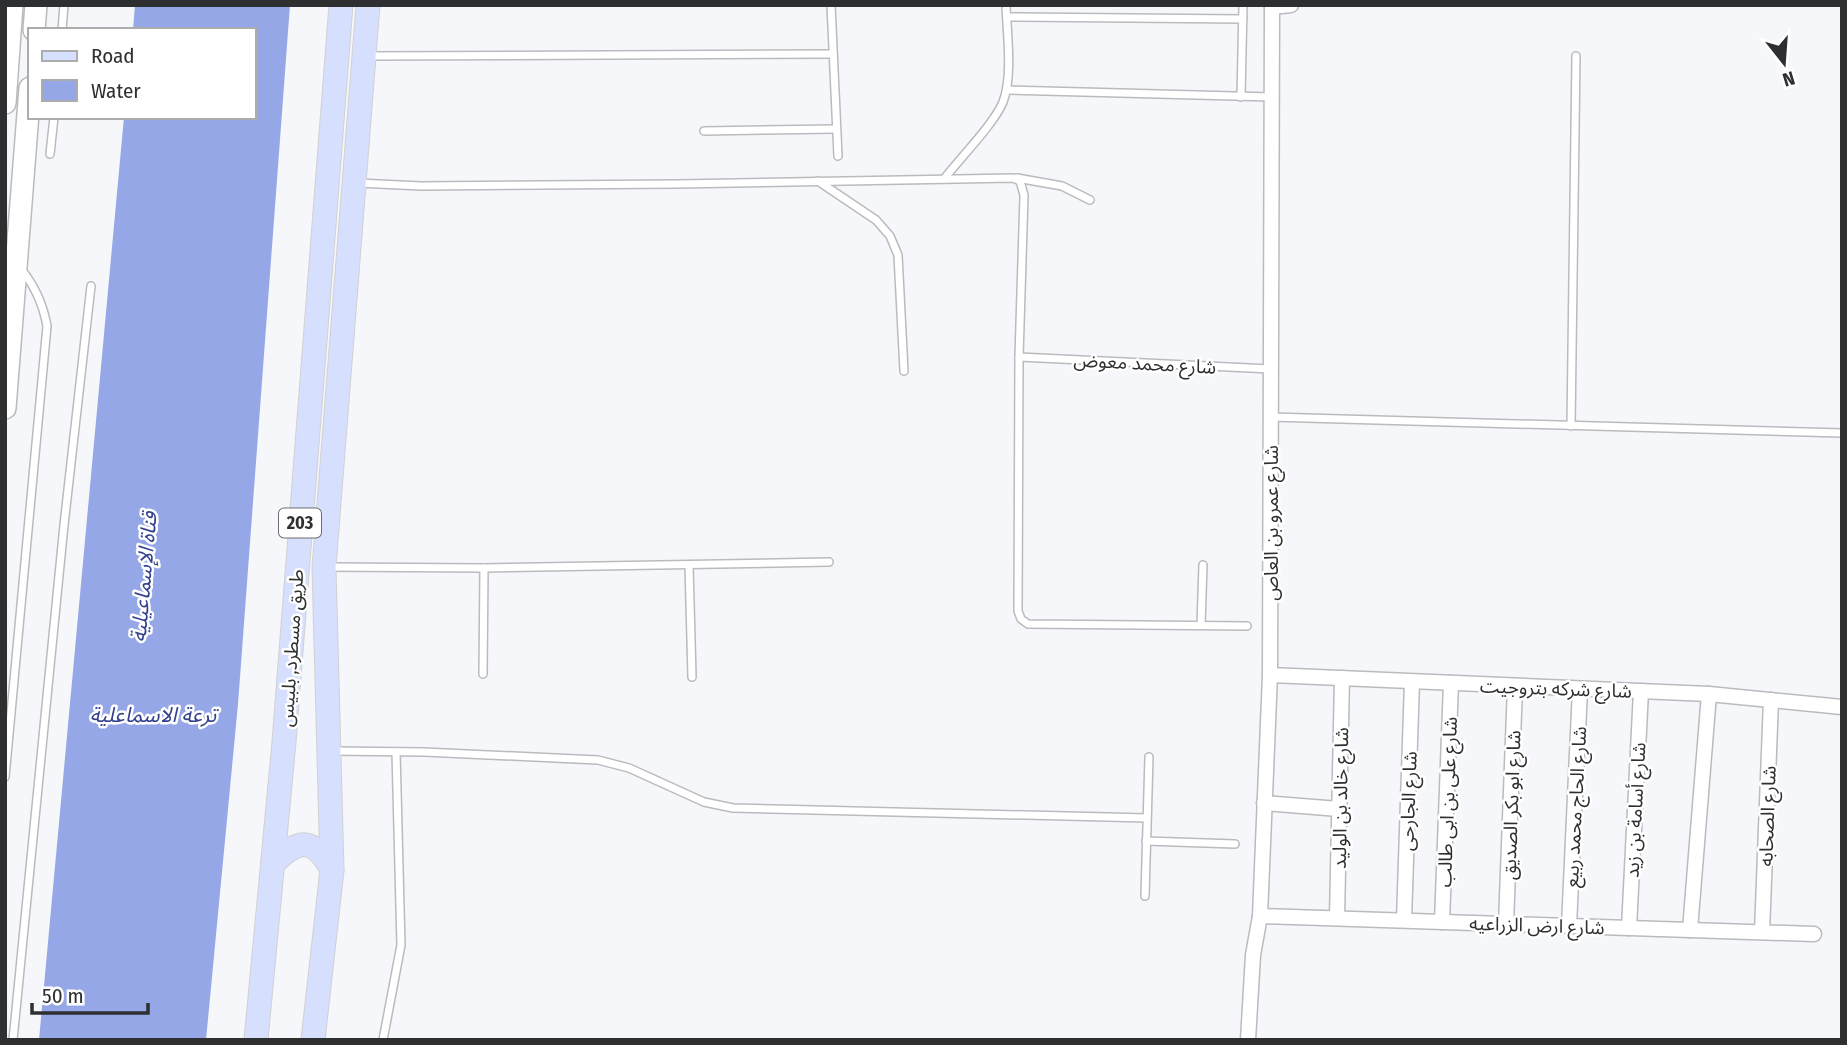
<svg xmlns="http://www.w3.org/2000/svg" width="1847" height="1045" font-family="'Fira Sans Condensed','Noto Sans Arabic',sans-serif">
	<rect width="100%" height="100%" fill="#f6f7fa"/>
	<path fill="#96a7e7" d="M 135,5 L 290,5 L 238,704 L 206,1040 L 39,1040 L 124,117 L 254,117 L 254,30 L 133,30 Z"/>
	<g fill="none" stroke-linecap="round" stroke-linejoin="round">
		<g stroke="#babbbe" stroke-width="10">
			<g id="service">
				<path d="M 831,5 L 838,156"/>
				<path d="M 1007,17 L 1243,19"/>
				<path d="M 62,30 L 64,5"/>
				<path d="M 368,56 L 833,54"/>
				<path d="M 1007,90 L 1272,97"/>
				<path d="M 1241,97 L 1243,5"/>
				<path d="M 704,131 L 836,129"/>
				<path d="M 50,154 L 54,117"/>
				<path d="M 1017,178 L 1062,186 L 1090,200"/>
				<path d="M 944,179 C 960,158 994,124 1003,102 C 1013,76 1007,34 1006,5"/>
				<path d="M 818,181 L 876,220 L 890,236 L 898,255 L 904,371"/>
				<path d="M 358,183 L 421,186 L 677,184 L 1013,178 L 1020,181 L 1024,195 L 1019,357 L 1018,611 L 1021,619 L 1028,624 L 1247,626"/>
				<path d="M 1019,357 L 1271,369"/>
				<path d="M 1271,417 L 1842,433"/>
				<path d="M 1571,426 L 1576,56"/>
				<path d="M 689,565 L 692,677"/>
				<path d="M 328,567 L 484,568 L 829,562"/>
				<path d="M 1201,625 L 1203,565"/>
				<path d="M 483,674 L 484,568"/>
				<path d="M 331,751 L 424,752 L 598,760 L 629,768 L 704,802 L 733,808 L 1147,818"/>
				<path d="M 5,777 L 47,326 C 43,304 35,286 21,269"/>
				<path d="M 1146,841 L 1235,844"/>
				<path d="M 1145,896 L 1149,757"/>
				<path d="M 13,1040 L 64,525 L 91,286"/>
				<path d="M 383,1040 L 401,945 L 396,752"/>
			</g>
		</g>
		<g stroke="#babbbe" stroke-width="17">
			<g id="minor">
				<path d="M 1272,7 L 1291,5"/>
				<path d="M 1270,675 L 1709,694 L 1842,707"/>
				<path d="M 1264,803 L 1339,809"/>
				<path d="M 1260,916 L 1814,934"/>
				<path d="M 1337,918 L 1342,678"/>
				<path d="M 1404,920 L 1412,682"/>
				<path d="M 1442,922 L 1451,683"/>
				<path d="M 1506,924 L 1515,686"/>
				<path d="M 1569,926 L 1580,689"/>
				<path d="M 1629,928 L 1641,691"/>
				<path d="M 1690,930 L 1709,694"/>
				<path d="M 1762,932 L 1771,700"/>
				<path d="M 1248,1040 L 1253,955 L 1260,916 L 1270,675 L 1272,5"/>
			</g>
		</g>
		<g stroke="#babbbe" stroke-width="24">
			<g id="secondary">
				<path d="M 34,30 L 36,5"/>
				<path d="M 5,103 L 12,5"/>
				<path d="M 5,408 L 30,88"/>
			</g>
		</g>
		<g stroke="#d1d1d1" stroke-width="25">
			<g id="primary">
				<path d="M 273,864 C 298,838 314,837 332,870"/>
				<path d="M 256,1040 L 284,742 L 341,5"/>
				<path d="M 313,1040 L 332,870 L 324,567 L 368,5"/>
			</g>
		</g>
		<use href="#service" stroke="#fff" stroke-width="7"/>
		<use href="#minor" stroke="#fff" stroke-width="14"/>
		<use href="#secondary" stroke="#fff" stroke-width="21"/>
		<use href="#primary" stroke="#d6dffd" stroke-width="23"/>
	</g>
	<g text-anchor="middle" stroke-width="5" stroke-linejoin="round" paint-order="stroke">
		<rect fill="#fff" stroke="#6d6d6e" stroke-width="2" x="279" y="508.5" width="42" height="29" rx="5"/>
		<g font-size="18" font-weight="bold" fill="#2e2f30">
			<text x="300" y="529">203</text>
		</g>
		<g font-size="19" fill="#2e2f30" stroke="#fff">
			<text transform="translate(1145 363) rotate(3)" y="7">شارع محمد معوض</text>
			<text transform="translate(1271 523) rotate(-90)" y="7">شارع عمرو بن العاص</text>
			<text transform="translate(291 648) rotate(-86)" y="7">طريق مسطرد, بلبيس</text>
			<text transform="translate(1556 688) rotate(2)" y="7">شارع شركه بتروجيت</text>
			<text transform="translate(1340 798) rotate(-89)" y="7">شارع خالد بن الوليد</text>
			<text transform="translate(1408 801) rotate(-88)" y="7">شارع الجارحى</text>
			<text transform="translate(1447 802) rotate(-88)" y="7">شارع على بن ابى طالب</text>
			<text transform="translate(1511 805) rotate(-88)" y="7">شارع ابو بكر الصديق</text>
			<text transform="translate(1575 807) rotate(-87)" y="7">شارع الحاج محمد ربيع</text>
			<text transform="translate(1635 810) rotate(-87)" y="7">شارع أسامة بن زيد</text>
			<text transform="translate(1767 816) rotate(-88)" y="7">شارع الصحابه</text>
			<text transform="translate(1537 925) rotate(2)" y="7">شارع ارض الزراعيه</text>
		</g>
		<g font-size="21" font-style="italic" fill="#34418c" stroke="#fff">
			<text transform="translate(144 577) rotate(-85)" y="7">قناة الإسماعيلية</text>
			<text x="153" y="722">ترعة الاسماعلية</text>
		</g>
	</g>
	<rect width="1847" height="1045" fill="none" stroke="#2e2f30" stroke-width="14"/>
	<rect x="28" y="28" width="228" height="91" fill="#ffffff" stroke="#abacac" stroke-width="2"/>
	<rect x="42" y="51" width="35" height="10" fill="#d6dffd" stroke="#abacac" stroke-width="2"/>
	<text x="91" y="63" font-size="21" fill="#2e2f30">Road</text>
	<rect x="42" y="80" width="35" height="21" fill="#96a7e7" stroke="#abacac" stroke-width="2"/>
	<text x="91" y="98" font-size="21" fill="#2e2f30">Water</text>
	<g transform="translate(1784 63) rotate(163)" stroke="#ffffff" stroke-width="5" paint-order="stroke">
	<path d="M0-5L12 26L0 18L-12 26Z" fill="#2e2f30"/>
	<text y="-10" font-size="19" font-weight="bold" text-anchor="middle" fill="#2e2f30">N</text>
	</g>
	<path d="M32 1003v10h116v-10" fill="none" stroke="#2e2f30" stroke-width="3.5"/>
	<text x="42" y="1003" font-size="21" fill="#2e2f30" stroke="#ffffff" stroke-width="5" paint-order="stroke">50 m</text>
</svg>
